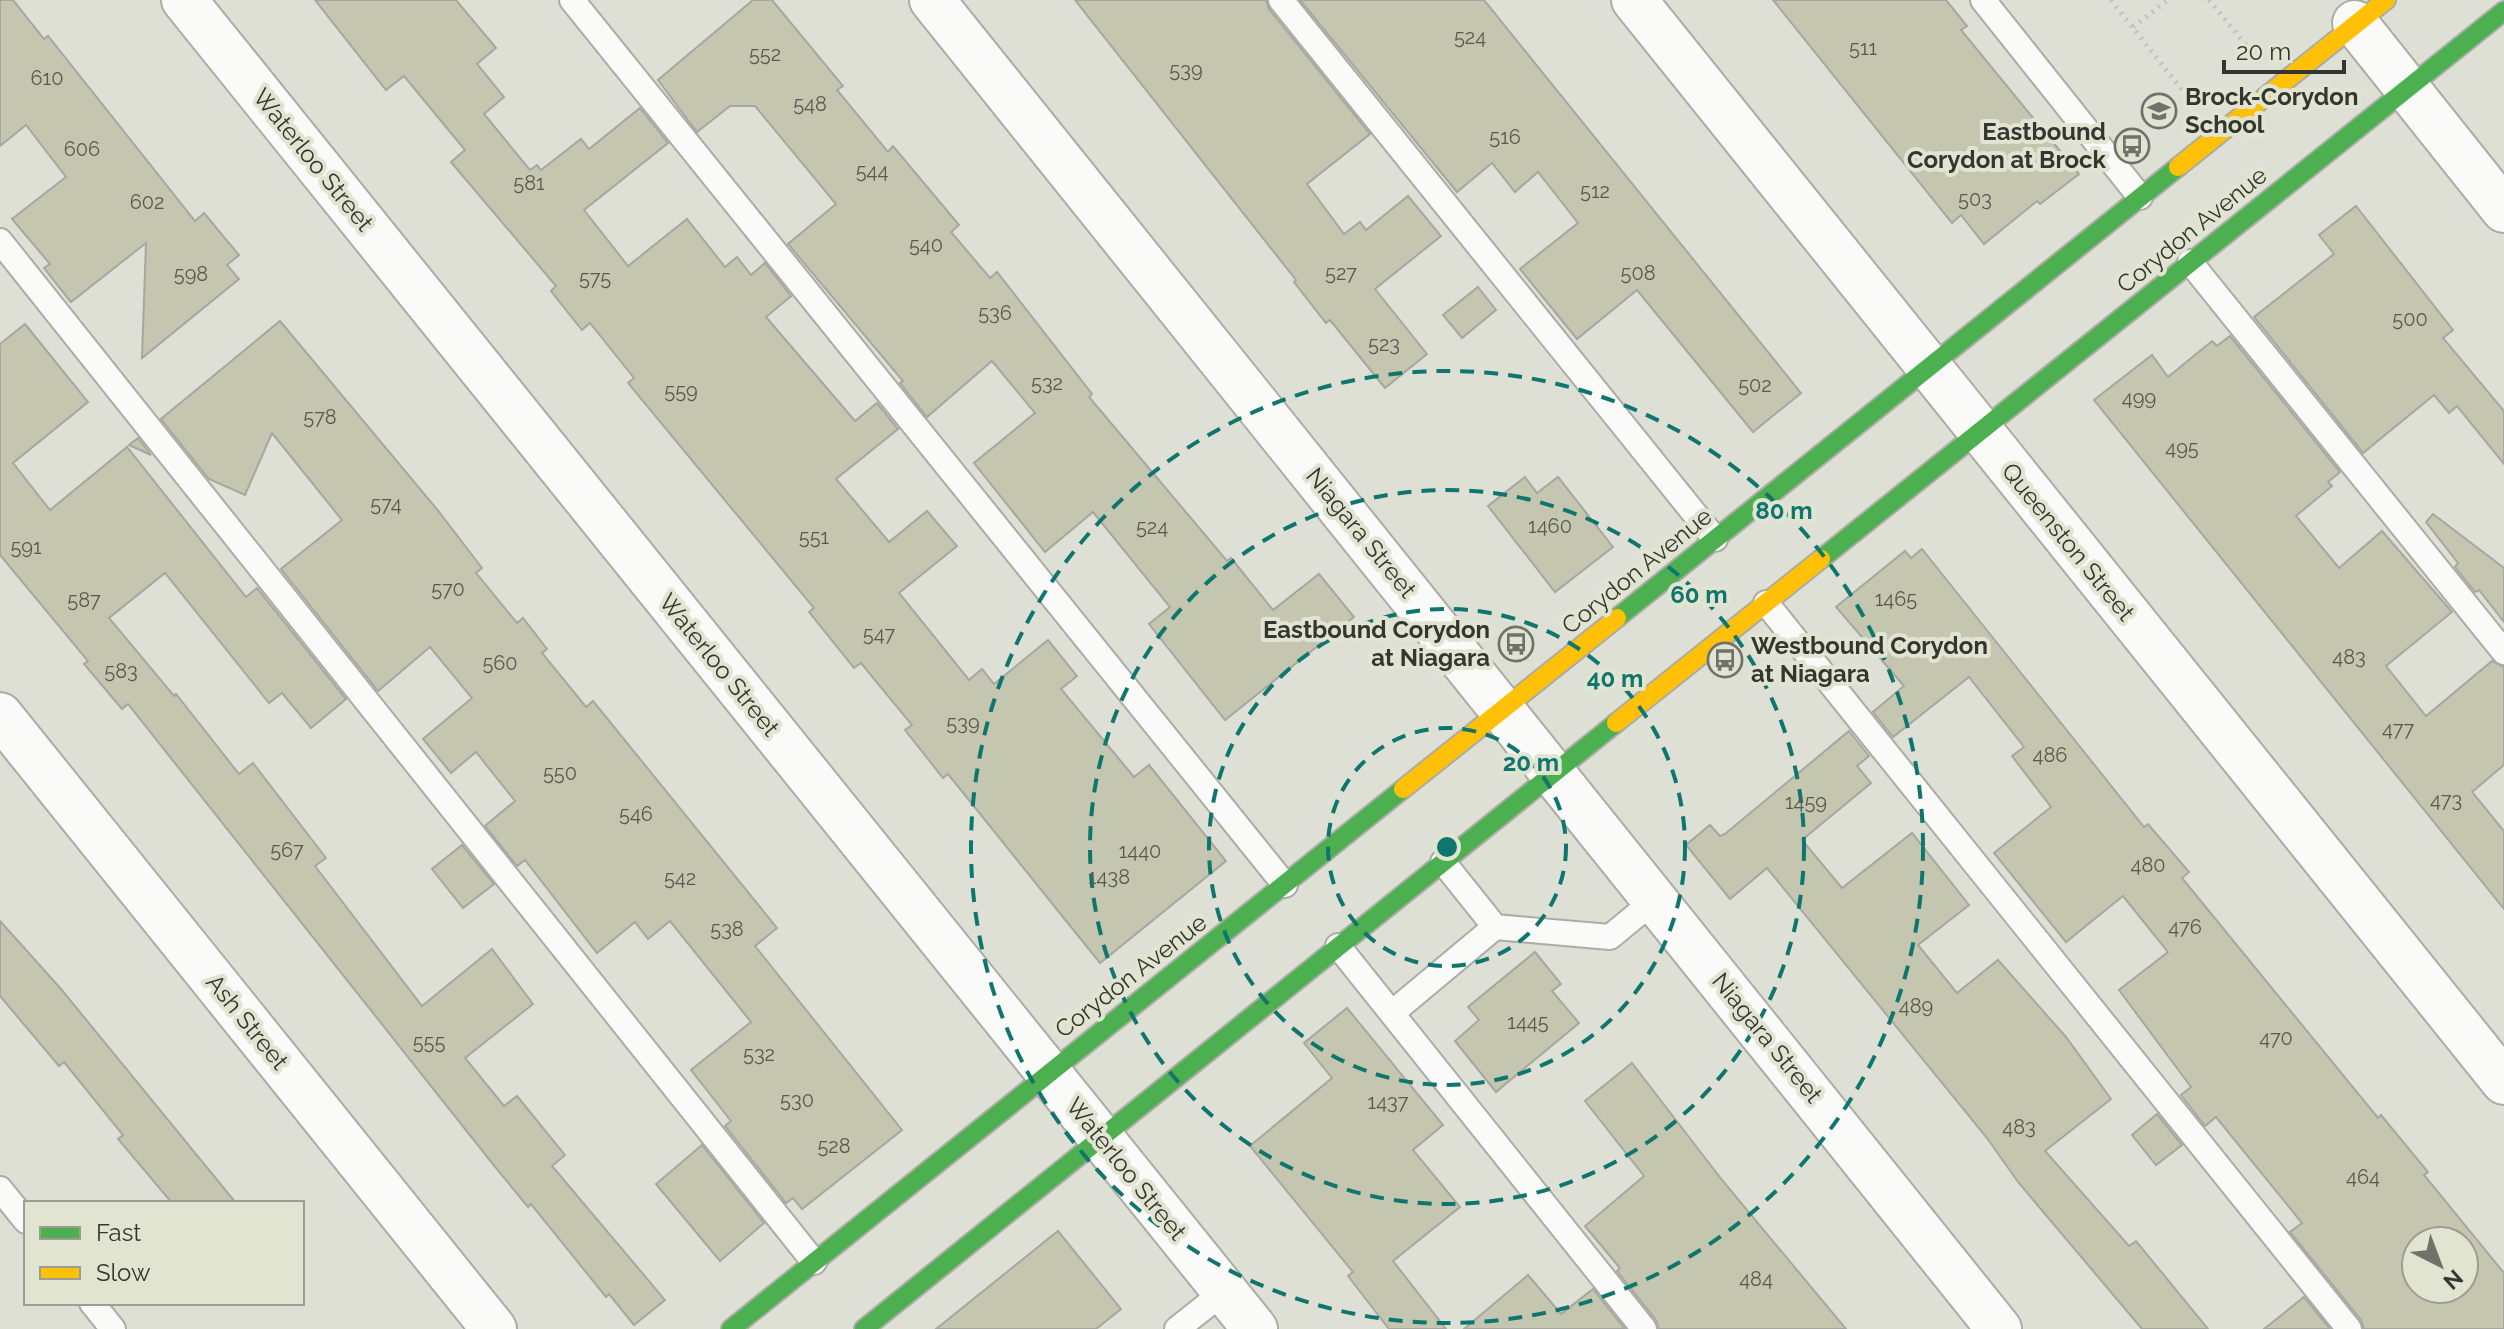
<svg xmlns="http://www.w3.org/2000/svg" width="2504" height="1329" font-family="Raleway,sans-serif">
	<rect width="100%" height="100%" fill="#dee0d6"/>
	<g fill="#c4c6b0" stroke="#a6a7a0" stroke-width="2" fill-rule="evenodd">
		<path d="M 0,0 L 13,0 L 44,39 L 48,36 L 195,221 L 204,213 L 239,255 L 227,265 L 239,279 L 142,358 L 146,243 L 71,302 L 44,268 L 50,264 L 12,219 L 66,177 L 26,125 L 0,146 Z"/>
		<path d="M 315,0 L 456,0 L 496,48 L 477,64 L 504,97 L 484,114 L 530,170 L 537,165 L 541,170 L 581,139 L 589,149 L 640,108 L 668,143 L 584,210 L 628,266 L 687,219 L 725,267 L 737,257 L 751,275 L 765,263 L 791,296 L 766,317 L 855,421 L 877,403 L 898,429 L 836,479 L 889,542 L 927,511 L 957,546 L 899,593 L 969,680 L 982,669 L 994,684 L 1048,640 L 1077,676 L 1061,689 L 1134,777 L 1149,765 L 1226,861 L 1100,963 L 948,774 L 943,778 L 905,730 L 912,725 L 861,663 L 854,668 L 809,612 L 814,608 L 628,383 L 634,378 L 590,323 L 582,330 L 551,291 L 556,286 L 451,162 L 465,150 L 404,76 L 386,90 Z"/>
		<path d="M 753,0 L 772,0 L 843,86 L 837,90 L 888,152 L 893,146 L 959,225 L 951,232 L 990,278 L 997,272 L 1092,394 L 1089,397 L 1227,561 L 1231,558 L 1273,610 L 1319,574 L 1354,617 L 1225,720 L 1149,624 L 1170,607 L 1093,512 L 1045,552 L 974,463 L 1035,413 L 992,361 L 927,417 L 900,383 L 903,381 L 788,244 L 836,204 L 755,106 L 730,106 L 697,132 L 658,80 Z"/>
		<path d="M 1075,0 L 1266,0 L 1269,9 L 1370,134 L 1307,184 L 1344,234 L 1360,222 L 1366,230 L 1408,196 L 1441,236 L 1375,289 L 1427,354 L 1385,388 L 1330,320 L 1326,323 L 1294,282 L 1296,280 Z"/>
		<path d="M 1300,0 L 1484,0 L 1801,393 L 1753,432 L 1637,290 L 1577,339 L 1520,269 L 1578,223 L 1538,172 L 1515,192 L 1492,163 L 1457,192 Z"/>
		<path d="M 1773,0 L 1946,0 L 1967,26 L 1961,30 L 2079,174 L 2040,204 L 2037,201 L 1984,244 L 1961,215 L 1952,223 Z"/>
		<path d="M 2356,206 L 2453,330 L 2443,338 L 2504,411 L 2504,464 L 2457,406 L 2449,413 L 2434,395 L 2363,453 L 2254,317 L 2334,254 L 2319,235 Z"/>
		<path d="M 1478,287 L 1496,310 L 1462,338 L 1443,315 Z"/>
		<path d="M 280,321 L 436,508 L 482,568 L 476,573 L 517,623 L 523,618 L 547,649 L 542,653 L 586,707 L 593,701 L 777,928 L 755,946 L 902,1130 L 802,1209 L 793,1198 L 786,1203 L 725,1126 L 731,1121 L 691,1070 L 751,1022 L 670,921 L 648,939 L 635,922 L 597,953 L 525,860 L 517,866 L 485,826 L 515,801 L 476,752 L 451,773 L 423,739 L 472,698 L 430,647 L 378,691 L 281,569 L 342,520 L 272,433 L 245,495 L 209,479 L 161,419 Z"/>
		<path d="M 25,324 L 88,402 L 13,463 L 50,510 L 127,447 L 246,597 L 257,588 L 346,699 L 311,728 L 282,693 L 269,703 L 165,573 L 109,618 L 174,696 L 176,694 L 239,774 L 253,763 L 326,858 L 315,866 L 422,1006 L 492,949 L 533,1004 L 465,1058 L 504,1106 L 517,1096 L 565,1155 L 552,1166 L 665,1300 L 634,1325 L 609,1294 L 606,1297 L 531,1204 L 528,1207 L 492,1163 L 128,704 L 122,709 L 84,664 L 88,661 L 0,555 L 0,344 Z"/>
		<path d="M 2230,336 L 2340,472 L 2328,482 L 2332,486 L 2296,516 L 2339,568 L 2382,531 L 2452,612 L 2386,666 L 2426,716 L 2492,661 L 2504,667 L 2504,765 L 2472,792 L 2504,831 L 2504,909 L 2094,400 L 2152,355 L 2168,377 L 2212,341 L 2217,346 Z"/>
		<path d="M 138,438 L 151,455 L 129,445 Z"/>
		<path d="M 1525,477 L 1537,493 L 1558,477 L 1613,547 L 1555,592 L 1488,506 Z"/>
		<path d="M 2433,514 L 2504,568 L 2504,622 L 2479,590 L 2475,592 L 2455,567 L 2458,563 L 2426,522 Z"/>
		<path d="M 1922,549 L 2144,827 L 2148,824 L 2189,872 L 2182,878 L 2378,1118 L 2381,1115 L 2428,1172 L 2424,1175 L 2504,1273 L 2504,1329 L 2364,1329 L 2361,1320 L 2290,1232 L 2302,1223 L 2216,1117 L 2205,1126 L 2181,1095 L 2191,1087 L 2119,990 L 2168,952 L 2123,896 L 2066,942 L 1994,853 L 2051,807 L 2012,756 L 2024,747 L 1969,677 L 1893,737 L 1873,712 L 1904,686 L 1836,607 L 1905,551 L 1911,558 ZM 2416,1241 L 2464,1241 L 2464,1289 L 2416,1289 Z"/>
		<path d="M 1849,731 L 1869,756 L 1857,766 L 1871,783 L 1802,840 L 1842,888 L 1912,833 L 1969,905 L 1918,945 L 1957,993 L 1998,960 L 2066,1037 L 2111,1099 L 2045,1151 L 2129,1246 L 2136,1241 L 2208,1329 L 2142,1329 L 2018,1182 L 1987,1138 L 1767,868 L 1730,899 L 1686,845 L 1710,825 L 1720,836 L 1725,834 Z"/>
		<path d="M 462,845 L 494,884 L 463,908 L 432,869 Z"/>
		<path d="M 0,921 L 61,989 L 236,1203 L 172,1203 L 118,1139 L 123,1135 L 64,1062 L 59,1066 L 0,996 Z"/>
		<path d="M 1535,952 L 1561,984 L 1552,991 L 1579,1023 L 1496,1092 L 1455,1041 L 1479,1020 L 1468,1007 Z"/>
		<path d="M 1347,1008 L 1443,1125 L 1413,1150 L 1460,1207 L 1393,1261 L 1446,1329 L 1389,1329 L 1348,1276 L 1353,1272 L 1250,1146 L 1332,1078 L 1304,1043 Z"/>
		<path d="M 1632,1063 L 1722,1180 L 1846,1329 L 1659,1329 L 1656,1320 L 1617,1271 L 1620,1268 L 1585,1226 L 1644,1176 L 1585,1101 Z"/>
		<path d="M 2157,1114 L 2182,1145 L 2156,1165 L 2132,1135 Z"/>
		<path d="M 702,1145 L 764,1223 L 720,1261 L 656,1184 Z"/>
		<path d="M 1058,1231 L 1121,1309 L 1096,1329 L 936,1329 Z"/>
		<path d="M 1528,1275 L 1561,1314 L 1593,1289 L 1625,1329 L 1464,1329 Z"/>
		<path d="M 2304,1297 L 2330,1329 L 2264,1329 Z"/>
	</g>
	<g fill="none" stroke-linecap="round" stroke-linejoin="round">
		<g stroke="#abaca4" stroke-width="28">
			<g id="lane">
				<path d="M 572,0 L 1285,885"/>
				<path d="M 1281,0 L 1715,539"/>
				<path d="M 1983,0 L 2140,197"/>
				<path d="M 0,241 L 814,1262"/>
				<path d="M 2190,262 L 2504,652"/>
				<path d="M 1766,603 L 2349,1329"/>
				<path d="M 1443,862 L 1495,927 L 1610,937 L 1656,899"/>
				<path d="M 1338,946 L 1644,1329"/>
				<path d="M 1392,1013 L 1495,927"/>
				<path d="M 0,1189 L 26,1221"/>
				<path d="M 92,1303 L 113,1329"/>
				<path d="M 1177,1329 L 1225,1291"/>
			</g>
		</g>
		<g stroke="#abaca4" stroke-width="48">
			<g id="street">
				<path d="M 184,0 L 1255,1329"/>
				<path d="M 932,0 L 1999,1329"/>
				<path d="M 1634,0 L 2504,1082"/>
				<path d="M 2355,23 L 2504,210"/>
				<path d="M 0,715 L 494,1329"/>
			</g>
		</g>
		<g stroke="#abaca4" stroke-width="22">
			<g id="fast">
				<path d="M 1821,559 L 2504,11"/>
				<path d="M 1617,618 L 2178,167"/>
				<path d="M 731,1329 L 1403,789"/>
				<path d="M 864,1329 L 1616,723"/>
			</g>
		</g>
		<g stroke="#abaca4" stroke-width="22">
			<g id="slow">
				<path d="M 2178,167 L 2386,0"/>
				<path d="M 1616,723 L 1821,559"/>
				<path d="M 1403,789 L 1617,618"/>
			</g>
		</g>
		<g stroke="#c1c1be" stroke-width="5" stroke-dasharray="2 6" stroke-linecap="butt">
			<path d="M 2111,0 L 2190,100"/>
			<path d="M 2209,0 L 2250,50"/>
			<path d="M 2133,27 L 2168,0"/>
		</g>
		<use href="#lane" stroke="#fafaf9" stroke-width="24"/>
		<use href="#street" stroke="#fafaf9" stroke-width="44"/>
		<use href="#fast" stroke="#4caf50" stroke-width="18"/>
		<use href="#slow" stroke="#ffc107" stroke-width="18"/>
	</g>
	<g fill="none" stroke="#0f766e" stroke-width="4" stroke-dasharray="14 10">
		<circle cx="1447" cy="847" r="119"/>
		<circle cx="1447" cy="847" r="238"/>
		<circle cx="1447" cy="847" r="357"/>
		<circle cx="1447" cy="847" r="476"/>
	</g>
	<defs>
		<g id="school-ring" transform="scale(1.8)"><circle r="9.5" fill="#e2e4d2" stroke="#707269" stroke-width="1.5"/><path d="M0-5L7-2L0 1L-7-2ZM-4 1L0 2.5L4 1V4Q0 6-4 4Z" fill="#707269"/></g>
		<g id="bus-ring" transform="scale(1.8)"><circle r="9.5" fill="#e2e4d2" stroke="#707269" stroke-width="1.5"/><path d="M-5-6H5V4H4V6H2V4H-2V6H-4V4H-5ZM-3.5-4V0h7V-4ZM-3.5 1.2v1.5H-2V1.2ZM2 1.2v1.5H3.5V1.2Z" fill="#707269"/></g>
	</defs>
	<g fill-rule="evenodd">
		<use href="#school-ring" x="2159" y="111"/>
		<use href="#bus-ring" x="2132" y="146"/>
		<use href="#bus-ring" x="1516" y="644"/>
		<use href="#bus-ring" x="1725" y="660"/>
	</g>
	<g text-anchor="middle" stroke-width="8" stroke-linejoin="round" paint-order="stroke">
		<g font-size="20" fill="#595a4f">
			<text x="1470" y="44">524</text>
			<text x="1863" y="55">511</text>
			<text x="765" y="61">552</text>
			<text x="1186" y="77">539</text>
			<text x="47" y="85">610</text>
			<text x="810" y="111">548</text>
			<text x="1505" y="144">516</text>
			<text x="82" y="156">606</text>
			<text x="872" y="178">544</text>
			<text x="529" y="190">581</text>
			<text x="1595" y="198">512</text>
			<text x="1975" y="206">503</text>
			<text x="147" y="209">602</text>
			<text x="926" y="252">540</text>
			<text x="1341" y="280">527</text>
			<text x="1638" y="280">508</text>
			<text x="191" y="281">598</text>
			<text x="595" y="285">575</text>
			<text x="995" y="320">536</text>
			<text x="2410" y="326">500</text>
			<text x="1384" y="351">523</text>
			<text x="1047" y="390">532</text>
			<text x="1755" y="392">502</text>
			<text x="681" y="398">559</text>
			<text x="2139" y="405">499</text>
			<text x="320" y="424">578</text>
			<text x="2182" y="455">495</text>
			<text x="386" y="511">574</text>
			<text x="1550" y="533">1460</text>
			<text x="1152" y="534">524</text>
			<text x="814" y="544">551</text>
			<text x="26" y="554">591</text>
			<text x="448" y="596">570</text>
			<text x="1896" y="606">1465</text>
			<text x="84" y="607">587</text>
			<text x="879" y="641">547</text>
			<text x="2349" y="664">483</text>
			<text x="500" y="670">560</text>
			<text x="121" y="678">583</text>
			<text x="963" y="730">539</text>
			<text x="2398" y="736">477</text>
			<text x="2050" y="762">486</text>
			<text x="560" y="780">550</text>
			<text x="2446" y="807">473</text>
			<text x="1806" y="809">1459</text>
			<text x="636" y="821">546</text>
			<text x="287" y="857">567</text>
			<text x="1140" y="858">1440</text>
			<text x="2148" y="872">480</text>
			<text x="1109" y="884">1438</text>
			<text x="680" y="885">542</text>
			<text x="2185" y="934">476</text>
			<text x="727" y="936">538</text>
			<text x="1916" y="1013">489</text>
			<text x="1528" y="1029">1445</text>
			<text x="2276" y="1045">470</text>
			<text x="429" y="1049">555</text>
			<text x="759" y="1061">532</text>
			<text x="797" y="1107">530</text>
			<text x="1388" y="1109">1437</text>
			<text x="2019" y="1134">483</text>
			<text x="834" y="1153">528</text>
			<text x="2363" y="1184">464</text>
			<text x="1756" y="1286">484</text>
		</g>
		<g font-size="24" font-weight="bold" fill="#35362f" stroke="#e2e4d2" text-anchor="start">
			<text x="2185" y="105">Brock-Corydon<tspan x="2185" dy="28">School</tspan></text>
			<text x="2106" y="140" text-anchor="end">Eastbound<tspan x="2106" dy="28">Corydon at Brock</tspan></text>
			<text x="1490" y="638" text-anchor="end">Eastbound Corydon<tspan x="1490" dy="28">at Niagara</tspan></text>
			<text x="1751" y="654">Westbound Corydon<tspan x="1751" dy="28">at Niagara</tspan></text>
		</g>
		<g font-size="24" fill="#35362f" stroke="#e2e4d2">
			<text transform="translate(313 160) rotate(51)" y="8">Waterloo Street</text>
			<text transform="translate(2192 230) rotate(-39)" y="8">Corydon Avenue</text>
			<text transform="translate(1361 533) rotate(51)" y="8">Niagara Street</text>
			<text transform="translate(2068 542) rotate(51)" y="8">Queenston Street</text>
			<text transform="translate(1637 571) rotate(-39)" y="8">Corydon Avenue</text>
			<text transform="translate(719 665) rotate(51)" y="8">Waterloo Street</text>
			<text transform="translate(1131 976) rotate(-38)" y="8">Corydon Avenue</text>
			<text transform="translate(247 1022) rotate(51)" y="8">Ash Street</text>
			<text transform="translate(1767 1038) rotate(51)" y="8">Niagara Street</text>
			<text transform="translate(1126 1169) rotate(51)" y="8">Waterloo Street</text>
		</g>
	</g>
	<circle cx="1447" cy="847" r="12" fill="#0f766e" stroke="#e2e4d2" stroke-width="4"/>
	<g font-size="24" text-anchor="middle" font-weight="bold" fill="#0f766e" stroke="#e2e4d2" stroke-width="8" stroke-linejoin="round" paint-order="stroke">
		<text x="1784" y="519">80 m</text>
		<text x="1699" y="603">60 m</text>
		<text x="1615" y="687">40 m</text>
		<text x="1531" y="771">20 m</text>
	</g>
	<rect x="24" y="1201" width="280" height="104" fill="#e2e4d2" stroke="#9d9e91" stroke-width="2"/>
	<rect x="40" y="1227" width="40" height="12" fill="#4caf50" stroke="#9d9e91" stroke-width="2"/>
	<text x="96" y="1241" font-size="24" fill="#35362f">Fast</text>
	<rect x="40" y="1267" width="40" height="12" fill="#ffc107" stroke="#9d9e91" stroke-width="2"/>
	<text x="96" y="1281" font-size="24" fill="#35362f">Slow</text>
	<g transform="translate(2440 1265) rotate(138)"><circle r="38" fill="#e2e4d2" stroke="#9d9e91" stroke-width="2"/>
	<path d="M0-6L14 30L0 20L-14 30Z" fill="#707269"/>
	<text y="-12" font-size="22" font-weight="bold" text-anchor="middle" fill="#35362f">N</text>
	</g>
	<path d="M2224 60v12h120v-12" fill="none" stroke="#35362f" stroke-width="4"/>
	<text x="2236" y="60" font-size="24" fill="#35362f" stroke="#e2e4d2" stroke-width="6" paint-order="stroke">20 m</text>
</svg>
